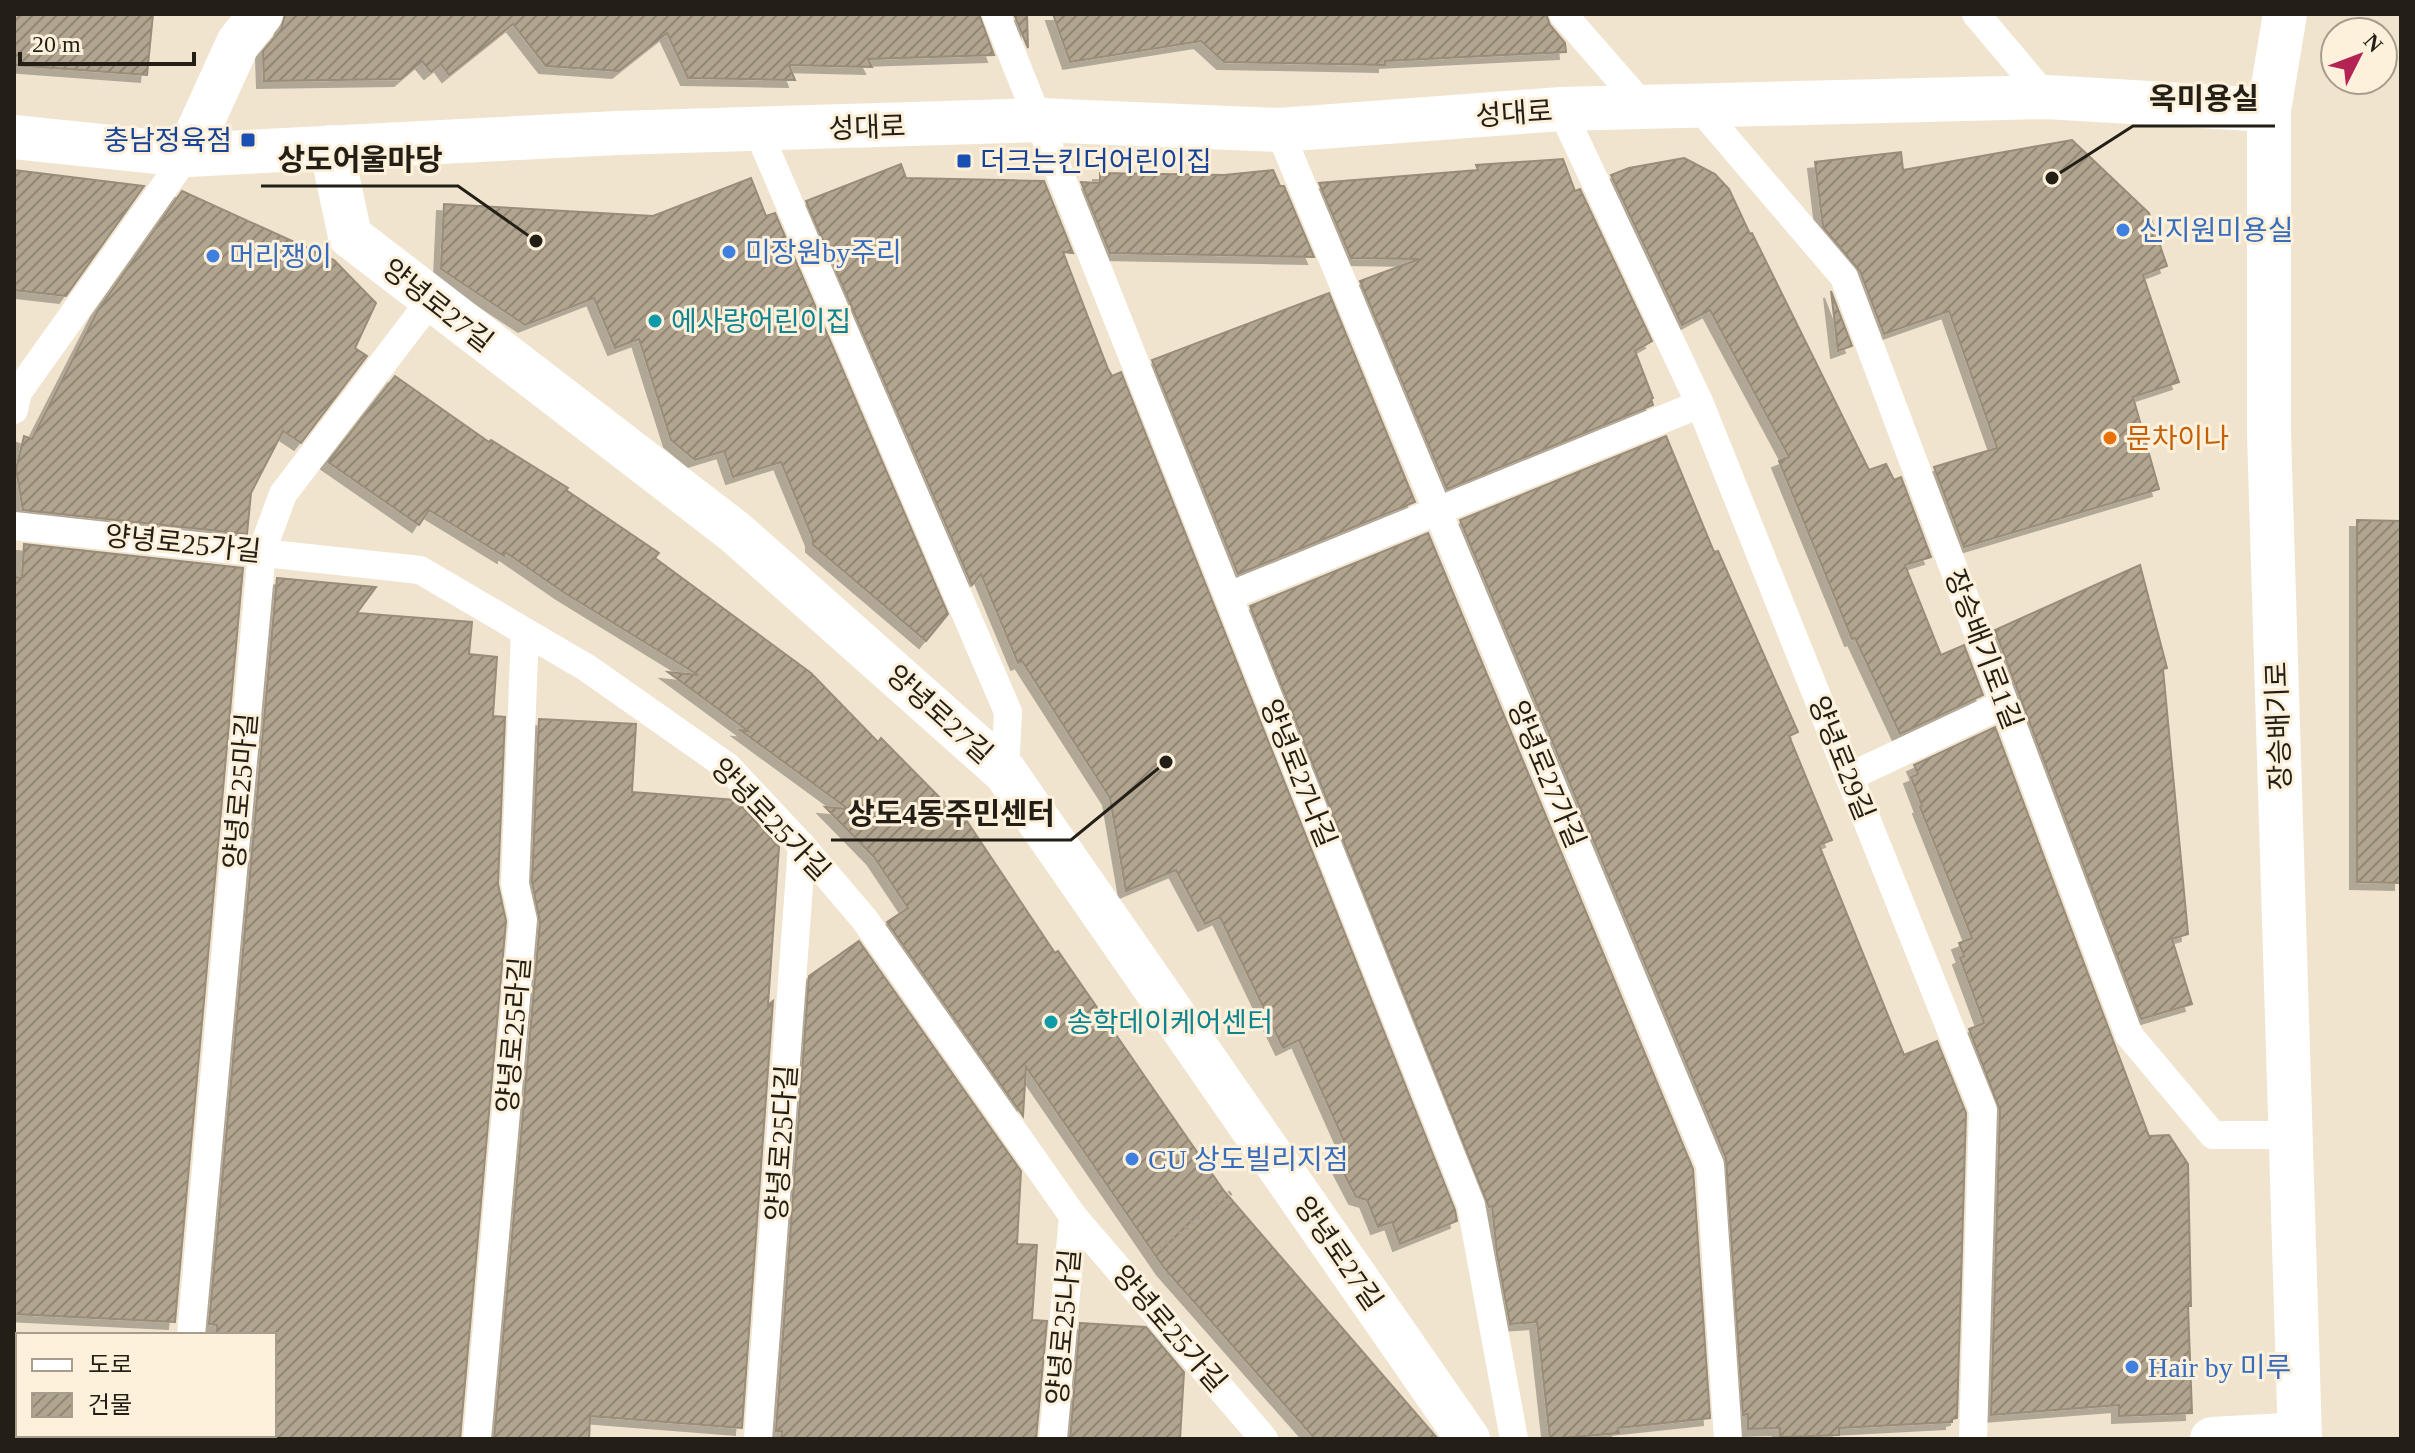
<svg xmlns="http://www.w3.org/2000/svg" width="2415" height="1453" font-family="'Times New Roman','Noto Sans KR',serif">
	<defs>
		<pattern id="building-hatch" width="6" height="6" patternUnits="userSpaceOnUse" patternTransform="scale(2)"><rect width="6" height="6" fill="#b1a590"/><path d="M-1 1l2-2M0 6l6-6M5 7l2-2" fill="none" stroke="#908675"/></pattern>
		<filter id="shadow"><feDropShadow dx="-7" dy="7" stdDeviation="0" flood-color="#0004"/></filter>
	</defs>
	<rect width="100%" height="100%" fill="#f1e4ce"/>
	<g fill="url(#building-hatch)" stroke="#998d79" stroke-width="2" filter="url(#shadow)">
		<path d="M 14,14 L 153,14 L 147,75 L 14,65 Z"/>
		<path d="M 285,14 L 979,14 L 994,55 L 868,59 L 872,67 L 789,65 L 795,80 L 688,78 L 667,33 L 619,71 L 546,66 L 513,24 L 449,75 L 441,64 L 431,72 L 422,61 L 401,79 L 264,81 L 263,51 L 281,30 Z"/>
		<path d="M 1014,14 L 1027,14 L 1028,48 Z"/>
		<path d="M 1053,14 L 1546,14 L 1550,25 L 1565,43 L 1566,52 L 1385,61 L 1385,65 L 1224,62 L 1201,41 L 1070,62 Z"/>
		<path d="M 2072,140 L 2149,213 L 2167,266 L 2143,275 L 2179,382 L 2133,397 L 2159,489 L 1964,547 L 1934,467 L 1997,448 L 1949,311 L 1884,334 L 1860,271 L 1823,227 L 1815,162 L 1901,152 L 1903,170 Z"/>
		<path d="M 1684,158 L 1715,174 L 1729,189 L 1750,234 L 1752,233 L 1869,470 L 1886,464 L 1894,480 L 1901,477 L 1931,557 L 1905,565 L 1941,655 L 1964,645 L 1983,695 L 1900,734 L 1855,638 L 1852,639 L 1779,461 L 1789,457 L 1710,310 L 1682,325 L 1611,175 L 1629,168 Z"/>
		<path d="M 1563,159 L 1575,191 L 1580,189 L 1652,341 L 1635,351 L 1653,398 L 1651,399 L 1653,405 L 1447,489 L 1360,281 L 1419,259 L 1351,258 L 1319,183 L 1478,170 L 1476,165 Z"/>
		<path d="M 901,164 L 906,178 L 1044,181 L 1073,253 L 1063,252 L 1108,369 L 1112,376 L 1121,372 L 1455,1210 L 1457,1221 L 1400,1244 L 1392,1222 L 1378,1227 L 1367,1200 L 1356,1197 L 1339,1164 L 1344,1141 L 1299,1040 L 1283,1048 L 1220,917 L 1205,924 L 1176,870 L 1126,891 L 1110,798 L 1022,661 L 1018,663 L 981,574 L 972,585 L 806,201 Z"/>
		<path d="M 14,170 L 144,186 L 66,296 L 14,290 Z"/>
		<path d="M 1273,170 L 1280,186 L 1284,186 L 1314,257 L 1110,253 L 1081,182 L 1100,183 L 1100,173 L 1224,175 Z"/>
		<path d="M 751,178 L 766,216 L 775,213 L 948,614 L 926,641 L 813,545 L 813,539 L 781,462 L 733,477 L 724,451 L 695,460 L 671,440 L 639,339 L 615,348 L 594,298 L 525,325 L 441,269 L 444,204 L 653,216 Z"/>
		<path d="M 182,191 L 334,260 L 376,303 L 355,348 L 367,356 L 301,443 L 283,431 L 251,493 L 247,534 L 23,510 L 16,469 L 24,436 L 32,439 L 98,310 Z"/>
		<path d="M 1831,291 L 1852,346 L 1838,351 Z"/>
		<path d="M 1329,293 L 1415,502 L 1238,574 L 1152,360 Z"/>
		<path d="M 395,376 L 489,442 L 491,440 L 568,488 L 566,490 L 659,553 L 655,558 L 811,673 L 878,742 L 881,738 L 951,809 L 956,805 L 1055,953 L 1058,951 L 1224,1191 L 1438,1439 L 1315,1439 L 1164,1268 L 1026,1067 L 1023,1116 L 887,922 L 908,908 L 874,857 L 825,807 L 848,809 L 740,730 L 748,731 L 668,672 L 698,675 L 563,592 L 505,552 L 504,556 L 429,510 L 419,525 L 328,462 Z"/>
		<path d="M 1666,436 L 1714,552 L 1718,551 L 1798,732 L 1789,736 L 1832,840 L 1819,845 L 1904,1055 L 1937,1041 L 1966,1113 L 1957,1418 L 1952,1419 L 1952,1422 L 1839,1428 L 1839,1435 L 1780,1437 L 1780,1428 L 1748,1429 L 1748,1414 L 1743,1415 L 1726,1158 L 1460,520 Z"/>
		<path d="M 2357,520 L 2401,521 L 2401,883 L 2357,882 Z"/>
		<path d="M 1428,533 L 1693,1169 L 1710,1418 L 1618,1428 L 1619,1433 L 1550,1439 L 1537,1322 L 1510,1324 L 1497,1254 L 1492,1206 L 1489,1207 L 1250,606 Z"/>
		<path d="M 24,544 L 243,568 L 175,1322 L 14,1314 L 14,577 L 22,578 Z"/>
		<path d="M 2140,565 L 2167,668 L 2163,669 L 2188,934 L 2172,939 L 2192,1004 L 2141,1019 L 1995,630 Z"/>
		<path d="M 277,578 L 376,587 L 357,613 L 472,622 L 469,654 L 497,657 L 493,716 L 505,717 L 498,884 L 506,921 L 460,1439 L 274,1439 L 274,1335 L 216,1335 L 217,1325 L 209,1324 Z"/>
		<path d="M 539,719 L 636,724 L 632,792 L 736,800 L 779,847 L 768,1005 L 773,1001 L 742,1428 L 590,1416 L 589,1439 L 494,1439 L 540,922 L 532,882 Z"/>
		<path d="M 1995,727 L 2149,1136 L 2169,1135 L 2188,1164 L 2191,1306 L 2188,1306 L 2192,1413 L 2119,1416 L 2119,1405 L 1991,1415 L 2000,1110 L 1969,1029 L 1984,1023 L 1960,958 L 1964,956 L 1959,943 L 1972,938 L 1920,807 L 1922,806 L 1911,777 L 1918,774 L 1914,765 Z"/>
		<path d="M 859,941 L 1021,1171 L 1017,1244 L 1037,1245 L 1032,1320 L 1047,1321 L 1036,1439 L 781,1439 L 782,1431 L 776,1431 L 809,976 Z"/>
		<path d="M 1080,1323 L 1146,1327 L 1184,1372 L 1180,1439 L 1070,1439 Z"/>
	</g>
	<g fill="none" stroke-linecap="round" stroke-linejoin="round">
		<path stroke="#a89e8d" stroke-width="5" stroke-dasharray="2 6" stroke-linecap="butt" d="M 1160,1248 L 1234,1190"/>
		<g stroke="#fff" stroke-width="28">
			<path d="M 996,14 L 1471,1205 L 1514,1439"/>
			<path d="M 1563,14 L 1644,107"/>
			<path d="M 1976,14 L 2046,97"/>
			<path d="M 1699,107 L 1844,277 L 2129,1035 L 2213,1135 L 2290,1135"/>
			<path d="M 1561,109 L 1700,404 L 1983,1110 L 1973,1439"/>
			<path d="M 1279,130 L 1710,1165 L 1728,1439"/>
			<path d="M 758,131 L 1008,712 L 1005,772"/>
			<path d="M 14,410 L 18,392 L 187,155"/>
			<path d="M 14,526 L 420,570 L 587,668 L 728,767 L 802,846 L 865,920 L 1073,1216 L 1264,1439"/>
			<path d="M 1229,596 L 1700,404"/>
			<path d="M 1849,777 L 2004,704"/>
			<path d="M 191,1335 L 262,551 L 283,494 L 431,300"/>
			<path d="M 181,1439 L 182,1435"/>
			<path d="M 477,1439 L 523,920 L 515,884 L 525,632"/>
			<path d="M 758,1439 L 802,846"/>
			<path d="M 1053,1439 L 1073,1216"/>
		</g>
		<g stroke="#fff" stroke-width="44">
			<path d="M 331,147 L 350,236 L 735,532 L 1005,772 L 1468,1439"/>
			<path d="M 187,155 L 238,43 L 261,14"/>
			<path d="M 2212,1439 L 2300,1434"/>
		</g>
		<path stroke="#fff" stroke-width="44" d="M 14,137 L 187,155 L 617,133 L 1039,120 L 1279,130 L 1561,109 L 2046,97 L 2269,110"/>
		<path stroke="#fff" stroke-width="44" d="M 2285,14 L 2269,110 L 2269,434 L 2300,1439"/>
	</g>
	<g fill="#1a4fb4" stroke="#fef1db" stroke-width="3">
		<rect x="240" y="132" width="16" height="16" rx="4"/>
		<rect x="956" y="153" width="16" height="16" rx="4"/>
	</g>
	<g fill="#3f7fe0" stroke="#fef1db" stroke-width="3">
		<circle cx="2123" cy="230" r="8"/>
		<circle cx="729" cy="252" r="8"/>
		<circle cx="213" cy="256" r="8"/>
		<circle cx="1132" cy="1159" r="8"/>
		<circle cx="2132" cy="1367" r="8"/>
	</g>
	<g fill="#0f9aa8" stroke="#fef1db" stroke-width="3">
		<circle cx="655" cy="321" r="8"/>
		<circle cx="1051" cy="1022" r="8"/>
	</g>
	<circle fill="#e8710a" stroke="#fef1db" stroke-width="3" cx="2110" cy="438" r="8"/>
	<g text-anchor="middle" stroke-width="6" stroke-linejoin="round" paint-order="stroke">
		<g font-size="28" fill="#231f17" stroke="#fef1db">
			<text transform="translate(1514 113) rotate(-4)" y="10">성대로</text>
			<text transform="translate(867 127) rotate(-2)" y="10">성대로</text>
			<text transform="translate(438 305) rotate(38)" y="10">양녕로27길</text>
			<text transform="translate(183 543) rotate(6)" y="10">양녕로25가길</text>
			<text transform="translate(1984 649) rotate(69)" y="10">장승배기로1길</text>
			<text transform="translate(940 714) rotate(42)" y="10">양녕로27길</text>
			<text transform="translate(2278 726) rotate(-92)" y="10">장승배기로</text>
			<text transform="translate(1842 758) rotate(68)" y="10">양녕로29길</text>
			<text transform="translate(1299 773) rotate(68)" y="10">양녕로27나길</text>
			<text transform="translate(1547 774) rotate(67)" y="10">양녕로27가길</text>
			<text transform="translate(240 791) rotate(-85)" y="10">양녕로25마길</text>
			<text transform="translate(771 819) rotate(46)" y="10">양녕로25가길</text>
			<text transform="translate(513 1035) rotate(-85)" y="10">양녕로25라길</text>
			<text transform="translate(781 1143) rotate(-86)" y="10">양녕로25다길</text>
			<text transform="translate(1339 1253) rotate(55)" y="10">양녕로27길</text>
			<text transform="translate(1063 1327) rotate(-85)" y="10">양녕로25나길</text>
			<text transform="translate(1170 1328) rotate(49)" y="10">양녕로25가길</text>
		</g>
		<g font-size="28" fill="#164399" stroke="#fef1db" text-anchor="end">
			<text x="232" y="150">충남정육점</text>
			<text x="980" y="171" text-anchor="start">더크는킨더어린이집</text>
		</g>
		<g font-size="28" fill="#366cbe" stroke="#fef1db" text-anchor="start">
			<text x="2139" y="240">신지원미용실</text>
			<text x="745" y="262">미장원by주리</text>
			<text x="229" y="266">머리쟁이</text>
			<text x="1148" y="1169">CU 상도빌리지점</text>
			<text x="2148" y="1377">Hair by 미루</text>
		</g>
		<g font-size="28" fill="#0d838f" stroke="#fef1db" text-anchor="start">
			<text x="671" y="331">에사랑어린이집</text>
			<text x="1067" y="1032">송학데이케어센터</text>
		</g>
		<g font-size="28" fill="#c56008" stroke="#fef1db" text-anchor="start">
			<text x="2126" y="448">문차이나</text>
		</g>
	</g>
	<path fill="none" stroke="#231f17" stroke-width="3" d="M2052 178L2133 126H2275M536 241L458 186H261M1166 762L1071 840H831"/>
	<g fill="#231f17" stroke="#fef1db" stroke-width="3">
		<circle cx="2052" cy="178" r="8"/>
		<circle cx="536" cy="241" r="8"/>
		<circle cx="1166" cy="762" r="8"/>
	</g>
	<g font-size="30" text-anchor="middle" font-weight="bold" fill="#231f17" stroke="#fef1db" stroke-width="6" stroke-linejoin="round" paint-order="stroke">
		<text x="2204" y="109">옥미용실</text>
		<text x="360" y="170">상도어울마당</text>
		<text x="951" y="824">상도4동주민센터</text>
	</g>
	<rect width="2415" height="1453" fill="none" stroke="#231f17" stroke-width="32"/>
	<rect x="16" y="1333" width="260" height="104" fill="#fef1db" stroke="#a69d8d" stroke-width="2"/>
	<rect x="32" y="1359" width="40" height="12" fill="#ffffff" stroke="#a69d8d" stroke-width="2"/>
	<text x="88" y="1373" font-size="24" fill="#231f17">도로</text>
	<rect x="32" y="1393" width="40" height="24" fill="url(#building-hatch)" stroke="#a69d8d" stroke-width="2"/>
	<text x="88" y="1413" font-size="24" fill="#231f17">건물</text>
	<g transform="translate(2359 56) rotate(48)"><circle r="38" fill="#fef1db" stroke="#a69d8d" stroke-width="2"/>
	<path d="M0-6L14 30L0 20L-14 30Z" fill="#b32353"/>
	<text y="-12" font-size="22" font-weight="bold" text-anchor="middle" fill="#231f17">N</text>
	</g>
	<path d="M20 52v12h174v-12" fill="none" stroke="#231f17" stroke-width="4"/>
	<text x="32" y="52" font-size="24" fill="#231f17" stroke="#fef1db" stroke-width="6" paint-order="stroke">20 m</text>
</svg>
